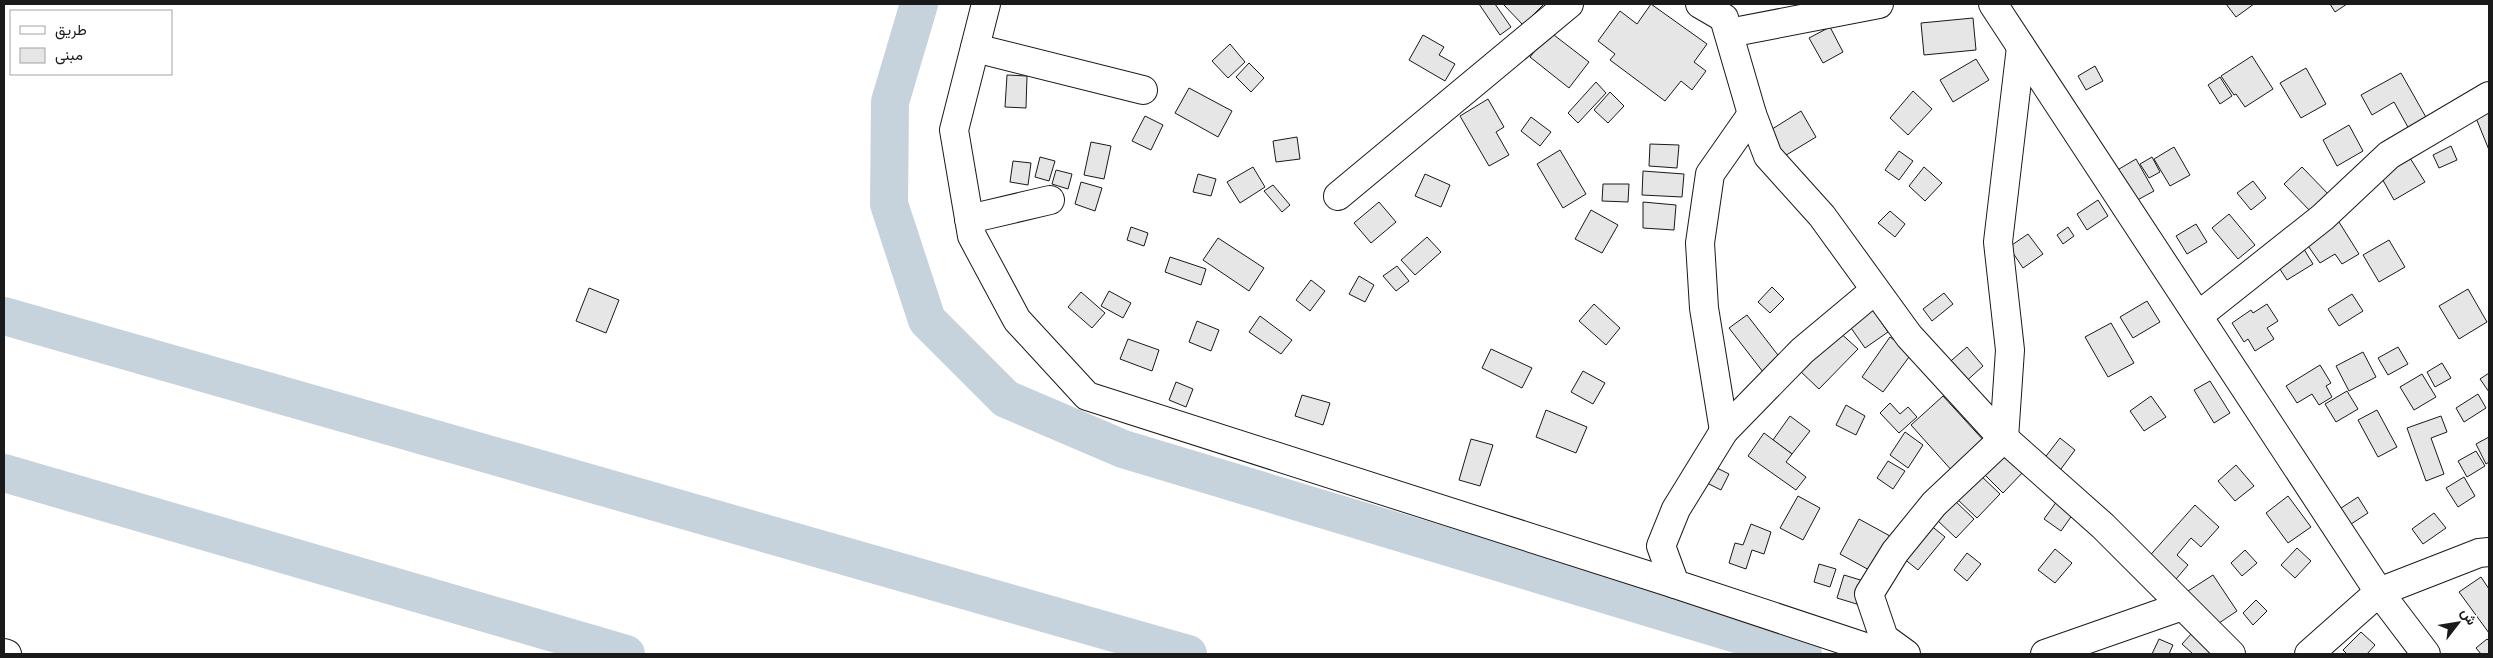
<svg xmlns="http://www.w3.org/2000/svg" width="2493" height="658" font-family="Mulish,Vazirmatn,sans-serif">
	<rect width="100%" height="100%" fill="#fff"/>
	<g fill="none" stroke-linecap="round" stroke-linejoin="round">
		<g stroke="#c6d2dc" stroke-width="38">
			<path d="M 919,4 L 890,102 L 889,204 L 927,320 L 1006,399 L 1123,449 L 1803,654"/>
			<path d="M 4,316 L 1188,654"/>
			<path d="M 4,473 L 626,654"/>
		</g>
	</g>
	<g fill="#e6e6e6" stroke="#1a1a1a">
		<path d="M 1479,4 L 1495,4 L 1511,27 L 1500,35 Z"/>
		<path d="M 1503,4 L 1544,4 L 1523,25 Z"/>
		<path d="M 1651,4 L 1707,44 L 1694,62 L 1706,71 L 1692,90 L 1681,81 L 1665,101 L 1610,60 L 1615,54 L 1598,41 L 1620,11 L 1637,24 Z"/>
		<path d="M 2226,4 L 2254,4 L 2236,17 Z"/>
		<path d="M 2330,4 L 2347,4 L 2335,12 Z"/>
		<path d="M 1973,18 L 1976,50 L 1924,55 L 1921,23 Z"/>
		<path d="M 1830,27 L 1843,52 L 1823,63 L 1809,38 Z"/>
		<path d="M 1550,32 L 1589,62 L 1569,88 L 1530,57 Z"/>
		<path d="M 1423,35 L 1444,47 L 1439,55 L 1455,64 L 1445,81 L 1409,60 Z"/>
		<path d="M 1230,44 L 1245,62 L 1228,78 L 1212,61 Z"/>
		<path d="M 2252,56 L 2273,89 L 2245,107 L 2236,94 L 2234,95 L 2221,76 Z"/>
		<path d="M 1976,59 L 1989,80 L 1953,102 L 1940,80 Z"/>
		<path d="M 1249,63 L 1264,78 L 1251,92 L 1236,77 Z"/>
		<path d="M 2095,66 L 2103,81 L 2086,90 L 2078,76 Z"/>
		<path d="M 2306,68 L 2326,104 L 2301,118 L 2280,83 Z"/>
		<path d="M 2401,73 L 2427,119 L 2409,129 L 2394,102 L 2372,115 L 2361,95 Z"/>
		<path d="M 1007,75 L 1027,76 L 1026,108 L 1005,107 Z"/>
		<path d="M 2220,77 L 2232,96 L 2220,104 L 2208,85 Z"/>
		<path d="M 1596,82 L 1606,93 L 1578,123 L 1568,113 Z"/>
		<path d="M 1189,88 L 1232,111 L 1218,137 L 1175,113 Z"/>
		<path d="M 1913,91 L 1932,109 L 1908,135 L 1890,118 Z"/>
		<path d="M 1610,92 L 1624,106 L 1608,123 L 1594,110 Z"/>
		<path d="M 1488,99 L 1504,127 L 1496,132 L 1509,155 L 1489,166 L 1460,116 Z"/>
		<path d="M 1801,111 L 1816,137 L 1783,157 L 1769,131 Z"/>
		<path d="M 2489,113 L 2489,150 L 2476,118 Z"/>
		<path d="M 1145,116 L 1163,125 L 1151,150 L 1132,141 Z"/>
		<path d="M 1531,117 L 1551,132 L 1540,146 L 1521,131 Z"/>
		<path d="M 2349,125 L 2363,151 L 2337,166 L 2323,140 Z"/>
		<path d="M 1297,137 L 1300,159 L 1276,162 L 1273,141 Z"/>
		<path d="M 1091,142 L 1111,146 L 1104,179 L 1084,175 Z"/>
		<path d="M 1650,144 L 1679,145 L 1677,168 L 1649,166 Z"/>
		<path d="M 2451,146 L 2457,160 L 2439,168 L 2433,155 Z"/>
		<path d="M 2174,147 L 2190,175 L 2170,186 L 2154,159 Z"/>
		<path d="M 1560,150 L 1586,194 L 1563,208 L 1537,164 Z"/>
		<path d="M 1899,151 L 1913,161 L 1899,180 L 1885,170 Z"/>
		<path d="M 1040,157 L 1055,161 L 1049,181 L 1035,177 Z"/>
		<path d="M 2152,157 L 2160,172 L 2149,178 L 2140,164 Z"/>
		<path d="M 2410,158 L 2425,182 L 2394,200 L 2380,175 Z"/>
		<path d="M 2136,159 L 2154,191 L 2132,203 L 2114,172 Z"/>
		<path d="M 1013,161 L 1031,163 L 1028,185 L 1010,182 Z"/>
		<path d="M 1253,167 L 1265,187 L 1240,203 L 1227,182 Z"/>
		<path d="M 1924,167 L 1942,183 L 1925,201 L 1909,186 Z"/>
		<path d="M 2302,167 L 2332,198 L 2314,215 L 2284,184 Z"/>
		<path d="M 1056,170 L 1072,174 L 1068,189 L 1052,184 Z"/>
		<path d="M 1643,171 L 1684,174 L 1682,197 L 1642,195 Z"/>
		<path d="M 1198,174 L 1216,179 L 1211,196 L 1193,192 Z"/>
		<path d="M 1425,174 L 1450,185 L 1441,207 L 1415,196 Z"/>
		<path d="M 2253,181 L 2266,198 L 2251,210 L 2237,193 Z"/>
		<path d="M 1081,182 L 1102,188 L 1095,211 L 1075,204 Z"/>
		<path d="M 1603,184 L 1629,184 L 1628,202 L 1602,201 Z"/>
		<path d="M 1273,185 L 1290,205 L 1282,212 L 1264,191 Z"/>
		<path d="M 2098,200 L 2108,216 L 2087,230 L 2077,214 Z"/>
		<path d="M 1379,202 L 1396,222 L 1371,243 L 1354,223 Z"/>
		<path d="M 1643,202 L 1676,205 L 1674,230 L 1643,228 Z"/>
		<path d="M 1591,210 L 1618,225 L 1602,253 L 1575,239 Z"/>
		<path d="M 1890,211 L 1905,224 L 1895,237 L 1878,223 Z"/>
		<path d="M 2229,214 L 2255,245 L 2238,259 L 2212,228 Z"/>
		<path d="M 2339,222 L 2359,254 L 2342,264 L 2335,254 L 2320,263 L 2306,243 Z"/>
		<path d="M 2196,224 L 2207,242 L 2187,254 L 2176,236 Z"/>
		<path d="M 1131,227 L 1148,233 L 1144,246 L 1127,240 Z"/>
		<path d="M 2068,227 L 2074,236 L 2063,244 L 2057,235 Z"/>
		<path d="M 2028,234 L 2043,254 L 2023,268 L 2009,247 Z"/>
		<path d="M 1427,237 L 1441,252 L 1415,275 L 1401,260 Z"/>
		<path d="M 1218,238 L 1264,268 L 1249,291 L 1203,260 Z"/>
		<path d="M 2389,240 L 2405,267 L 2379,282 L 2363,255 Z"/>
		<path d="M 2302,246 L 2313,264 L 2287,280 L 2276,263 Z"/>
		<path d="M 1170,257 L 1206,269 L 1201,285 L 1165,272 Z"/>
		<path d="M 1397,266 L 1409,281 L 1396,291 L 1383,276 Z"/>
		<path d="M 1359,276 L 1374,285 L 1365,302 L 1349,294 Z"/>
		<path d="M 1311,280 L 1325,291 L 1310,311 L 1296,300 Z"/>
		<path d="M 1772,287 L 1784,299 L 1770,313 L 1758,302 Z"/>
		<path d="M 589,288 L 619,300 L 606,333 L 576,321 Z"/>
		<path d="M 2468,289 L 2487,322 L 2459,339 L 2439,306 Z"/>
		<path d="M 1109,291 L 1131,303 L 1123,318 L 1101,306 Z"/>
		<path d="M 1081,292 L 1105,313 L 1092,328 L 1068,307 Z"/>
		<path d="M 1944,293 L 1953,304 L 1932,321 L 1923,309 Z"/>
		<path d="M 2352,294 L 2363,311 L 2339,326 L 2328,309 Z"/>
		<path d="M 2147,301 L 2160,322 L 2133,338 L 2120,317 Z"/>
		<path d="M 1594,304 L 1620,328 L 1606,345 L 1579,321 Z"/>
		<path d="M 2267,304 L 2278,321 L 2267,328 L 2274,339 L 2255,351 L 2248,339 L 2244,342 L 2232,323 L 2251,310 L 2253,313 Z"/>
		<path d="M 1872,309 L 1888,332 L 1865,348 L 1849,325 Z"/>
		<path d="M 1747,315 L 1781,359 L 1763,372 L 1729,328 Z"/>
		<path d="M 1260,316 L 1292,340 L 1281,354 L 1249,332 Z"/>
		<path d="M 1197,321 L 1219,330 L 1211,351 L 1189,342 Z"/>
		<path d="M 2111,323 L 2134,363 L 2108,377 L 2085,337 Z"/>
		<path d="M 1837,330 L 1858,349 L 1819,389 L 1799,370 Z"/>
		<path d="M 1890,337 L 1912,353 L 1883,392 L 1862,377 Z"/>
		<path d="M 1128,339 L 1159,350 L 1152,371 L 1120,359 Z"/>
		<path d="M 1967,347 L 1983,366 L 1962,385 L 1945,366 Z"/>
		<path d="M 2398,347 L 2408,364 L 2388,375 L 2378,358 Z"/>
		<path d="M 1491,349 L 1532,368 L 1522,388 L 1482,368 Z"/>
		<path d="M 2363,352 L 2376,377 L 2349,391 L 2336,366 Z"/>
		<path d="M 2442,363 L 2451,378 L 2435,387 L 2427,372 Z"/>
		<path d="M 2320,365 L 2331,383 L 2326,386 L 2332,397 L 2319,405 L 2312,394 L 2297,403 L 2286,386 Z"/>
		<path d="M 1583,371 L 1605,383 L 1593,404 L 1571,392 Z"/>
		<path d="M 2489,373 L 2489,392 L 2480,379 Z"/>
		<path d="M 2422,374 L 2436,397 L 2414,410 L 2400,387 Z"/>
		<path d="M 2210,381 L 2230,413 L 2214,423 L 2194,390 Z"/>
		<path d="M 1176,382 L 1193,389 L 1186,407 L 1169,400 Z"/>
		<path d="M 2347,391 L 2358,409 L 2336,422 L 2325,404 Z"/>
		<path d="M 2478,394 L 2486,408 L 2464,422 L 2456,408 Z"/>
		<path d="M 1302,395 L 1330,403 L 1323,425 L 1295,416 Z"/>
		<path d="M 1943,396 L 1986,443 L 1954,473 L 1911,425 Z"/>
		<path d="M 2151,396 L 2166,417 L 2144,431 L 2130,411 Z"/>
		<path d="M 1890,403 L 1900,414 L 1908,407 L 1917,417 L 1899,433 L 1880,413 Z"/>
		<path d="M 1846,405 L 1865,416 L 1856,435 L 1836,425 Z"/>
		<path d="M 1546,410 L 1587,427 L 1576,453 L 1536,437 Z"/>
		<path d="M 2377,410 L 2397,447 L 2378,457 L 2358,420 Z"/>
		<path d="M 1790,416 L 1810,431 L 1792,454 L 1773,440 Z"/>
		<path d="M 2441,416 L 2447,432 L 2431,438 L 2444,474 L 2426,481 L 2407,428 Z"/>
		<path d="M 1905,432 L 1923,445 L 1908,468 L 1890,455 Z"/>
		<path d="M 1764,433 L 1792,454 L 1786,462 L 1806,477 L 1796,490 L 1748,456 Z"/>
		<path d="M 2489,437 L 2489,462 L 2486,464 L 2476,444 Z"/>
		<path d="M 2060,438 L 2075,450 L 2058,473 L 2043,460 Z"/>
		<path d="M 1471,439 L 1493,445 L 1480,486 L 1459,480 Z"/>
		<path d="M 2003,449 L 2025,470 L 2003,493 L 1981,471 Z"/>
		<path d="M 2476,451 L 2485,466 L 2467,477 L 2458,461 Z"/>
		<path d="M 1888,461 L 1905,471 L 1893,489 L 1877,478 Z"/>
		<path d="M 2236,465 L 2254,486 L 2235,501 L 2218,481 Z"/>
		<path d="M 1715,467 L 1729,474 L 1721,490 L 1707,483 Z"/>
		<path d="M 1979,474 L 2000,494 L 1977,518 L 1956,498 Z"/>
		<path d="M 2464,477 L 2475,496 L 2458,507 L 2446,488 Z"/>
		<path d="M 1798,496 L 1820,508 L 1803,540 L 1780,528 Z"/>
		<path d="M 2288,496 L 2311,527 L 2288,543 L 2266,513 Z"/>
		<path d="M 2358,497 L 2368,513 L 2348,526 L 2338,510 Z"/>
		<path d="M 1954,500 L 1974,519 L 1956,538 L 1936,519 Z"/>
		<path d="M 2057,501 L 2073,514 L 2061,531 L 2044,519 Z"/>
		<path d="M 2195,505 L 2219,527 L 2201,547 L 2191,538 L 2177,555 L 2188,565 L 2171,585 L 2145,561 Z"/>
		<path d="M 2434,513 L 2446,528 L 2423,544 L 2412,529 Z"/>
		<path d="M 1859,519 L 1890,536 L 1871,571 L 1840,554 Z"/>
		<path d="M 1751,524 L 1771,532 L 1764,554 L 1752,550 L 1746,569 L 1729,563 L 1735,543 L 1743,545 Z"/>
		<path d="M 1929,524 L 1945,537 L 1918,570 L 1903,558 Z"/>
		<path d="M 2297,548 L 2311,561 L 2295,578 L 2281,565 Z"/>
		<path d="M 2055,549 L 2072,563 L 2055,583 L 2038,570 Z"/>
		<path d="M 2245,550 L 2257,563 L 2242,576 L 2231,563 Z"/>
		<path d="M 1967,553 L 1981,564 L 1967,581 L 1954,570 Z"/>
		<path d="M 1819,564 L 1836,569 L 1830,587 L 1814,582 Z"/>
		<path d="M 1844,575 L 1867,582 L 1860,605 L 1837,598 Z"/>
		<path d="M 2213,575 L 2237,611 L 2213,627 L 2188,591 Z"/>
		<path d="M 2481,577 L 2489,589 L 2489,633 L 2459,592 Z"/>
		<path d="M 2256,600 L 2267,611 L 2253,625 L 2243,613 Z"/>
		<path d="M 2193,632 L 2217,654 L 2193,654 L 2182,644 Z"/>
		<path d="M 2361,632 L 2375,645 L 2367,654 L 2347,654 L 2343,650 Z"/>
		<path d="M 2159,639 L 2173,645 L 2169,654 L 2152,654 Z"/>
		<path d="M 2487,639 L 2489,641 L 2489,654 L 2481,654 L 2476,648 Z"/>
	</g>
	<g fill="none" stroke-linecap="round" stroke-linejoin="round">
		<g stroke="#1a1a1a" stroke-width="30">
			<g id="street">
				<path d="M 986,4 L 954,130 L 972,236 L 1017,320 L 1087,396 L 1675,584"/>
				<path d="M 1700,4 L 1724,18 L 1752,114 L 1768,156 L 1822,216 L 1909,336 L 1996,431 L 2103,526 L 2231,654"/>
				<path d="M 1993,4 L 2379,592 L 2479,553 L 2489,552"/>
				<path d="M 1729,33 L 1879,4"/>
				<path d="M 975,48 L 1143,90"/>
				<path d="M 1338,196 L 1569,4"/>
				<path d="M 969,219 L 1050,200"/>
				<path d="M 1875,290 L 1802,351 L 1724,431 L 1676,509 L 1661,546 L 1675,584 L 1886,654"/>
				<path d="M 2198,316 L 2323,217 L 2389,155 L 2489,96"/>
				<path d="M 1724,431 L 1704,308 L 1700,243 L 1710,174 L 1752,114"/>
				<path d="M 4,653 L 7,654"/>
				<path d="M 1906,654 L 1884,638 L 1869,594 L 1895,552 L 1934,504 L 2004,438 L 2010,350 L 1998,242 L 2021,47"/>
				<path d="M 2045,654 L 2182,606"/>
				<path d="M 2309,654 L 2379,592 L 2426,654"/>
			</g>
		</g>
		<use href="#street" stroke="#fff" stroke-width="28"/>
	</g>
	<rect width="2493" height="658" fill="none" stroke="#1a1a1a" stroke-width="10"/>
	<rect x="10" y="10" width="162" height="65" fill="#ffffff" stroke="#a3a3a3"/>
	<rect x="20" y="26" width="25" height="8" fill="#ffffff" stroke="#a3a3a3"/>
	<text x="55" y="35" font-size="15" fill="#1a1a1a">طريق</text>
	<rect x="20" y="48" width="25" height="15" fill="#e6e6e6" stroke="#a3a3a3"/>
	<text x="55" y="60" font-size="15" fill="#1a1a1a">مبنى</text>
	<g transform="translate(2458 623) rotate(59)" stroke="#ffffff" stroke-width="4" paint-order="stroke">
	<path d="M0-4L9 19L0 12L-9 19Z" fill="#1a1a1a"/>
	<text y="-8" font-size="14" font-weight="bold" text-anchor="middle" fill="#1a1a1a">ش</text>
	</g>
</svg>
